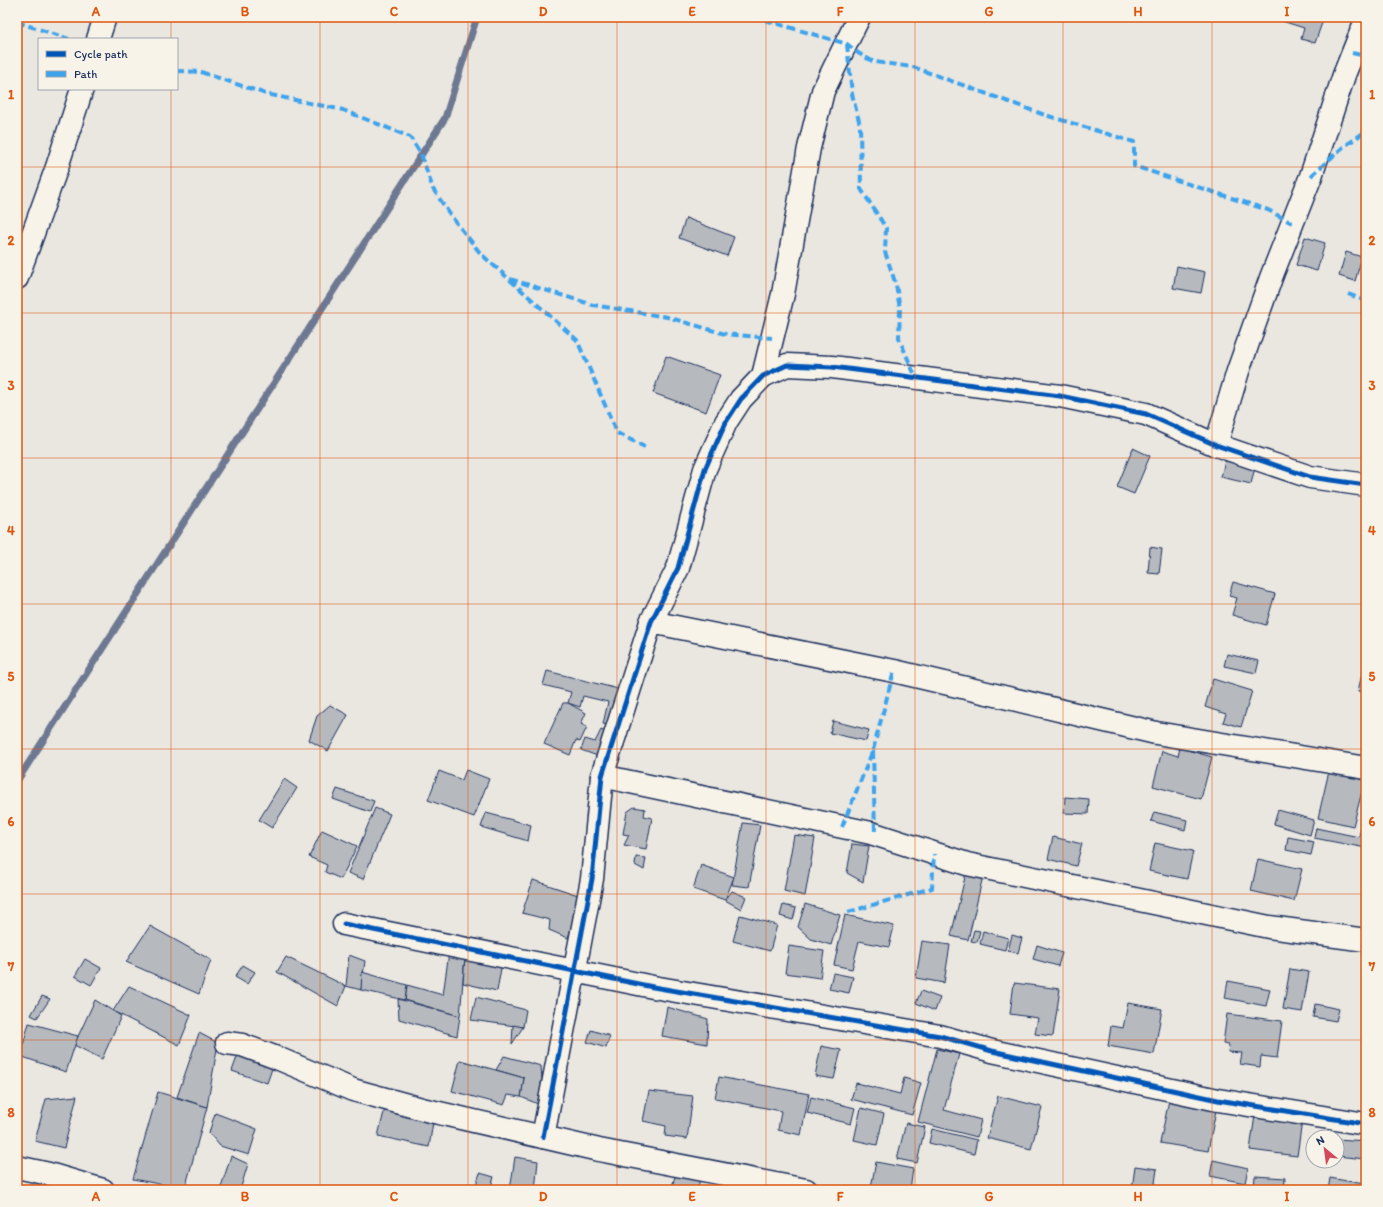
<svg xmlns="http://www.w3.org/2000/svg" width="1383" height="1207" font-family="Itim,sans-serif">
	<rect width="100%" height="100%" fill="#eae7e0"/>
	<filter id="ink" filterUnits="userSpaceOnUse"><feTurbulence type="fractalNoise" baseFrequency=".025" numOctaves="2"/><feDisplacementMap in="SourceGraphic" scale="8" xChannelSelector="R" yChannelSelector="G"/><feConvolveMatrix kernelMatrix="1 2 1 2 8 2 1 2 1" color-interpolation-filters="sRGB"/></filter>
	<g filter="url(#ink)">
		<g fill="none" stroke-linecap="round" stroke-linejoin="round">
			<path stroke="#6d7892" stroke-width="7" d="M 17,781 L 445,118 L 477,17"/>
		</g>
		<g fill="#b6babf" stroke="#1b2f5e">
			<path d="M 1283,17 L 1324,17 L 1315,43 L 1301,39 L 1304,28 L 1282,21 Z"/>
			<path d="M 686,218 L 734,237 L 727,256 L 679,238 Z"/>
			<path d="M 1305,237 L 1325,243 L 1317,271 L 1296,265 Z"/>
			<path d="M 1346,252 L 1362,257 L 1355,281 L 1339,276 Z"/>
			<path d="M 1177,266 L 1205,272 L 1201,293 L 1173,288 Z"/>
			<path d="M 666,356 L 720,375 L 706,412 L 653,393 Z"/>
			<path d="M 1133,448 L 1150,456 L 1134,494 L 1117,487 Z"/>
			<path d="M 1225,461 L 1255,467 L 1251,484 L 1221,477 Z"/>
			<path d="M 1150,547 L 1162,549 L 1159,574 L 1148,573 Z"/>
			<path d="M 1233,582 L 1275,594 L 1266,625 L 1232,615 L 1237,598 L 1229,596 Z"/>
			<path d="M 1227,654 L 1259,661 L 1256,673 L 1224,666 Z"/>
			<path d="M 547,671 L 626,691 L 617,728 L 603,724 L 608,702 L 583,696 L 580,707 L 568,703 L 571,692 L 543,685 Z"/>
			<path d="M 1362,674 L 1366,675 L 1366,693 L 1358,691 Z"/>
			<path d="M 1213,679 L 1252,691 L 1241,727 L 1223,722 L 1226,714 L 1205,707 Z"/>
			<path d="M 563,703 L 568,703 L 586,713 L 581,724 L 587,727 L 580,742 L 576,740 L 570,755 L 544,744 Z"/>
			<path d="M 330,705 L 348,715 L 328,751 L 309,740 L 317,716 Z"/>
			<path d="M 833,721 L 869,730 L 866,741 L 830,733 Z"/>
			<path d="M 601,730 L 612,735 L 603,758 L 581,750 L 585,739 L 595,742 Z"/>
			<path d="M 1180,748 L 1212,757 L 1201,799 L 1153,786 L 1162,751 L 1178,756 Z"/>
			<path d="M 466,770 L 489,779 L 474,817 L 428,800 L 439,771 L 462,780 Z"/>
			<path d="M 1329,771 L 1365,780 L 1353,826 L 1318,818 Z"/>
			<path d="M 284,779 L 297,788 L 272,828 L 259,820 Z"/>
			<path d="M 337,789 L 374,801 L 370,812 L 333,799 Z"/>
			<path d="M 1065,797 L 1089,799 L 1088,814 L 1064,813 Z"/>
			<path d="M 634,807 L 645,809 L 644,816 L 652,818 L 646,849 L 624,845 L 629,835 L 623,834 L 627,812 Z"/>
			<path d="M 375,808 L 390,814 L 363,879 L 348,873 Z"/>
			<path d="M 1278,810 L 1314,820 L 1310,835 L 1274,824 Z"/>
			<path d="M 1154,812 L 1187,820 L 1185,830 L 1151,821 Z"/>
			<path d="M 486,813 L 531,825 L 528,841 L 481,827 Z"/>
			<path d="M 1362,821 L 1366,822 L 1366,848 L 1314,838 L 1316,828 L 1359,837 Z"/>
			<path d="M 743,823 L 760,825 L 749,887 L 732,885 Z"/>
			<path d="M 322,830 L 357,846 L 341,879 L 325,872 L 327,865 L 309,857 Z"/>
			<path d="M 794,835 L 815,838 L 805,896 L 784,891 Z"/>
			<path d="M 1053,837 L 1082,844 L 1076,866 L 1048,859 Z"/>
			<path d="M 1288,837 L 1314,842 L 1311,855 L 1286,850 Z"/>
			<path d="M 1155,843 L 1193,851 L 1187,879 L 1149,871 Z"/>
			<path d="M 852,844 L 869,846 L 863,882 L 847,873 Z"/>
			<path d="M 636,857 L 646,858 L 644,870 L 635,865 Z"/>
			<path d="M 1258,859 L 1302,869 L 1294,901 L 1251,891 Z"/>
			<path d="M 701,865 L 734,877 L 725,900 L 693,889 Z"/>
			<path d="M 966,873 L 983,876 L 968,940 L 951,936 Z"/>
			<path d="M 533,880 L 581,896 L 568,938 L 549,930 L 550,920 L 522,913 Z"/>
			<path d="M 732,891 L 746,897 L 741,909 L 725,900 Z"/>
			<path d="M 805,904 L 840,915 L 831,945 L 811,939 L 798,927 Z"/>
			<path d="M 783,905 L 796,908 L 793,920 L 780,916 Z"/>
			<path d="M 740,915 L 777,925 L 770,951 L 733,941 Z"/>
			<path d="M 845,915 L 894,926 L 889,947 L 859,941 L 852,969 L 834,965 Z"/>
			<path d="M 150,926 L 211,960 L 199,994 L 126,962 Z"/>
			<path d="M 974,930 L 980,931 L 977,942 L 971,941 Z"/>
			<path d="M 983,931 L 1008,938 L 1005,950 L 980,944 Z"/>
			<path d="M 1012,935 L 1022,938 L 1018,953 L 1008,951 Z"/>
			<path d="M 922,941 L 950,945 L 944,983 L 916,978 Z"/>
			<path d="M 1037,945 L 1062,953 L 1058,966 L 1033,959 Z"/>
			<path d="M 789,946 L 824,951 L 820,978 L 785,973 Z"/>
			<path d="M 449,952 L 465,956 L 460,1016 L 405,1000 L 407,985 L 443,995 Z"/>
			<path d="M 349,955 L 365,961 L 361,990 L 346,986 Z"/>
			<path d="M 465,956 L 502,963 L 497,991 L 463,983 Z"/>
			<path d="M 286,957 L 346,986 L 338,1006 L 277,972 Z"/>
			<path d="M 85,959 L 101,968 L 91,985 L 75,976 Z"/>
			<path d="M 243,965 L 255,972 L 247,984 L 235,977 Z"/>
			<path d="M 1290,969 L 1309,972 L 1302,1012 L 1283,1009 Z"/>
			<path d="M 362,972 L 407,985 L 405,1000 L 361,990 Z"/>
			<path d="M 833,973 L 853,977 L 849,993 L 829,989 Z"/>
			<path d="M 1228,981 L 1270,989 L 1266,1006 L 1225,998 Z"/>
			<path d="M 1014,983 L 1060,989 L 1053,1036 L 1035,1034 L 1038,1018 L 1010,1014 Z"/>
			<path d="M 129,986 L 191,1015 L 179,1045 L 113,1011 Z"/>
			<path d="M 921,991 L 940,998 L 935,1011 L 916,1003 Z"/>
			<path d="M 42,996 L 50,999 L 37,1018 L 31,1015 Z"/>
			<path d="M 476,997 L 526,1010 L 523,1027 L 471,1020 Z"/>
			<path d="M 398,999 L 460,1016 L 457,1036 L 399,1019 Z"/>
			<path d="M 95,1000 L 121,1016 L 102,1059 L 74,1045 Z"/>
			<path d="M 1128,1003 L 1162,1009 L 1154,1054 L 1108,1046 L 1111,1026 L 1123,1028 Z"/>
			<path d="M 1315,1004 L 1339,1009 L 1336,1021 L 1313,1017 Z"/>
			<path d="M 667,1007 L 708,1019 L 707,1044 L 662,1036 Z"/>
			<path d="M 1227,1014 L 1282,1021 L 1277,1058 L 1261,1056 L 1260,1067 L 1240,1064 L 1242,1053 L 1228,1052 L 1229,1045 L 1223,1044 Z"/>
			<path d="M 29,1023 L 78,1036 L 66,1072 L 20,1056 Z"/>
			<path d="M 513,1025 L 523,1027 L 512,1044 Z"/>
			<path d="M 591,1030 L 610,1036 L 606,1048 L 587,1042 Z"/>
			<path d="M 199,1033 L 218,1043 L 207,1107 L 177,1097 Z"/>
			<path d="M 821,1046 L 841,1050 L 834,1079 L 815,1076 Z"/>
			<path d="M 240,1049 L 275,1060 L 267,1083 L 232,1071 Z"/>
			<path d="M 937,1049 L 959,1054 L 944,1110 L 981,1120 L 977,1137 L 918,1122 Z"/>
			<path d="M 504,1056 L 541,1066 L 542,1079 L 538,1104 L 521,1097 L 524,1078 L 496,1070 Z"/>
			<path d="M 460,1060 L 524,1078 L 521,1097 L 508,1095 L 504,1105 L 452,1091 Z"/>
			<path d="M 719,1077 L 809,1094 L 801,1135 L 778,1130 L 781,1111 L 715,1098 Z"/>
			<path d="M 904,1078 L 921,1083 L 912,1115 L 851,1099 L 856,1083 L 900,1094 Z"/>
			<path d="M 649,1091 L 693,1096 L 687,1139 L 665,1136 L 666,1126 L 643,1121 Z"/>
			<path d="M 158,1092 L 207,1107 L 185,1189 L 133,1179 Z"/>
			<path d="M 77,1096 L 64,1148 L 35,1141 L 46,1099 Z"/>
			<path d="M 998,1096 L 1042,1107 L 1031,1149 L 987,1138 Z"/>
			<path d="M 811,1097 L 855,1108 L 851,1124 L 807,1113 Z"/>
			<path d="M 1169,1100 L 1216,1110 L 1208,1151 L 1160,1143 Z"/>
			<path d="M 385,1108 L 433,1122 L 429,1147 L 378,1136 Z"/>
			<path d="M 861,1108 L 884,1114 L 877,1145 L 854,1140 Z"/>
			<path d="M 215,1113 L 257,1129 L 249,1155 L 220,1146 L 209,1133 Z"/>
			<path d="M 1255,1115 L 1302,1121 L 1297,1156 L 1250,1150 Z"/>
			<path d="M 906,1123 L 925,1127 L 917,1163 L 897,1159 Z"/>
			<path d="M 932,1129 L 977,1140 L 974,1154 L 929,1143 Z"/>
			<path d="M 1337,1139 L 1366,1141 L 1365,1159 L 1337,1156 Z"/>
			<path d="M 231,1156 L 248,1164 L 240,1190 L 220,1190 Z"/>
			<path d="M 515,1157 L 538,1161 L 535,1190 L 510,1190 Z"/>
			<path d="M 1213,1160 L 1248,1168 L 1245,1183 L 1210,1176 Z"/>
			<path d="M 876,1162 L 913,1169 L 910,1190 L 887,1190 L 871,1187 Z"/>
			<path d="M 1135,1166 L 1157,1169 L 1154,1190 L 1132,1190 Z"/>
			<path d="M 34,1170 L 49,1175 L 46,1190 L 30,1190 Z"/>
			<path d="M 480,1173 L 494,1177 L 490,1190 L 474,1190 Z"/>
			<path d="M 676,1173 L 700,1180 L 697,1190 L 671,1190 Z"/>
			<path d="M 1255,1176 L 1285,1178 L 1284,1190 L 1254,1188 Z"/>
			<path d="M 1330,1178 L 1364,1184 L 1363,1190 L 1328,1190 Z"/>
			<path d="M 433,1186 L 451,1190 L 432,1190 Z"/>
		</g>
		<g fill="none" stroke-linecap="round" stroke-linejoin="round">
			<g stroke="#1b2f5e" stroke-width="25">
				<g id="minor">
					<path d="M 763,376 L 783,294 L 809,148 L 823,91 L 859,17"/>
					<path d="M 1216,445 L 1238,371 L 1272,275 L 1311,176 L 1344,75 L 1366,20"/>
					<path d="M 651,622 L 894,671 L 1156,733 L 1366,768"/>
					<path d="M 602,776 L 871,833 L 967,864 L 1269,927 L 1366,940"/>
					<path d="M 344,924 L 653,987 L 940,1036 L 992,1051 L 1218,1100 L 1366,1124"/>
					<path d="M 227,1043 L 242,1045 L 277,1058 L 353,1090 L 426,1110 L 599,1150 L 806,1190"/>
					<path d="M 543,1137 L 592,879 L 602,776 L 651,622 L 678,568 L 705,469 L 726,422 L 741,399 L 763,376 L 787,365 L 832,367 L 1060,396 L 1146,414 L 1216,445 L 1310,477 L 1366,485"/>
					<path d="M 17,1167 L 49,1174 L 103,1190"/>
				</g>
			</g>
			<g stroke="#1b2f5e" stroke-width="25">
				<g id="major">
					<path d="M 98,39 L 105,17"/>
					<path d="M 17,278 L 57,167 L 82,89"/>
				</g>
			</g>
			<use href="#minor" stroke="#f7f3e8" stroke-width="22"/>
			<use href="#major" stroke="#f7f3e8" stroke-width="22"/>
			<g stroke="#3da3ed" stroke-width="4" stroke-dasharray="8 4" stroke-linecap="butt">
				<path d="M 754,17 L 847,44 L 858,53 L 874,62 L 913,67 L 1042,114 L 1134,142 L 1134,166 L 1268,210 L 1292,223"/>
				<path d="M 17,22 L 69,39"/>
				<path d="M 847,44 L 852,94 L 860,125 L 861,189 L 886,228 L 885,252 L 896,285 L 900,309 L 899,338 L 916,378"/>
				<path d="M 1352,53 L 1366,56"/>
				<path d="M 177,71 L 201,72 L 266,94 L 343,110 L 410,137 L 421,154 L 433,189 L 451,216 L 481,254 L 577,340 L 617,433 L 645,447"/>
				<path d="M 1311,176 L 1342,148 L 1366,131"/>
				<path d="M 510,279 L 593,305 L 667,317 L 725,334 L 772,338"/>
				<path d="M 1348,294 L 1366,301"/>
				<path d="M 873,750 L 894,671"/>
				<path d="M 842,827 L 873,750 L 875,835"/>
				<path d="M 848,912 L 932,888 L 934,854"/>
			</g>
			<g stroke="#f7f3e8" stroke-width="8">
				<g id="cycleway">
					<path d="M 344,924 L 653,987 L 940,1036 L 992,1051 L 1218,1100 L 1366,1124"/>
					<path d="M 543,1137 L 592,879 L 602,776 L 651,622 L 678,568 L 705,469 L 726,422 L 741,399 L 763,376 L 787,365 L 832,367 L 1060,396 L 1146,414 L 1216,445 L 1310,477 L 1366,485"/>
				</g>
			</g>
			<use href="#cycleway" stroke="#0057b8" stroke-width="5"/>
		</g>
	</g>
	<path fill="none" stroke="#de5710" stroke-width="1" stroke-opacity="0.55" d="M 171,17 L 171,39M 320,17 L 320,1190M 468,17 L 468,1190M 617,17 L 617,1190M 766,17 L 766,1190M 915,17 L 915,1190M 1063,17 L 1063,1190M 1212,17 L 1212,1190M 171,89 L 171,1190M 17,167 L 1366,167M 17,313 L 1366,313M 17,458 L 1366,458M 17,604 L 1366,604M 17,749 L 1366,749M 17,894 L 1366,894M 17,1040 L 1366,1040"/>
	<rect width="1383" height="1207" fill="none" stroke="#f7f3e8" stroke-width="44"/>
	<rect x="38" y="38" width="140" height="52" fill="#f7f3e8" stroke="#9fa5b1"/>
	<rect x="46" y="51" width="20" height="6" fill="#0057b8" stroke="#9fa5b1"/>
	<text x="74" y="58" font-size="12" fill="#1b2f5e">Cycle path</text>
	<rect x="46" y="71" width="20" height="6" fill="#3da3ed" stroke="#9fa5b1"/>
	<text x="74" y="78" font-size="12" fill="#1b2f5e">Path</text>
	<g transform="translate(1325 1149) rotate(331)"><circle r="19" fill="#f7f3e8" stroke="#9fa5b1"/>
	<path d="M0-3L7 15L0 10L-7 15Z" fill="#d1495b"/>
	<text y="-6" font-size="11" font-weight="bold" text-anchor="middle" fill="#1b2f5e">N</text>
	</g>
	<rect x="22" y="22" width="1339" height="1163" fill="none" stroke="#de5710" stroke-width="1.5"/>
	<g font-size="13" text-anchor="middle" font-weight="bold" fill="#de5710">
		<text x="96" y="16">A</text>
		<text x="245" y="16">B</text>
		<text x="394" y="16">C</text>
		<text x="543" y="16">D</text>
		<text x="692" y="16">E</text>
		<text x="840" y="16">F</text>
		<text x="989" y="16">G</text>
		<text x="1138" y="16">H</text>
		<text x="1287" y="16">I</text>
		<text x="11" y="99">1</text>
		<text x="1372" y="99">1</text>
		<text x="11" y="245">2</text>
		<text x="1372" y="245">2</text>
		<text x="11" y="390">3</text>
		<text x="1372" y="390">3</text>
		<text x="11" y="535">4</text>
		<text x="1372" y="535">4</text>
		<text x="11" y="681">5</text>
		<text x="1372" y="681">5</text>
		<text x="11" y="826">6</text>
		<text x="1372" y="826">6</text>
		<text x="11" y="971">7</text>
		<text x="1372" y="971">7</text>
		<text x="11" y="1117">8</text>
		<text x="1372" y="1117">8</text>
		<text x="96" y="1201">A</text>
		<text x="245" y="1201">B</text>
		<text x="394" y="1201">C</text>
		<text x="543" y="1201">D</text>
		<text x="692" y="1201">E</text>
		<text x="840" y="1201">F</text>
		<text x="989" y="1201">G</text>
		<text x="1138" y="1201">H</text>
		<text x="1287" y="1201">I</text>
	</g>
</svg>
